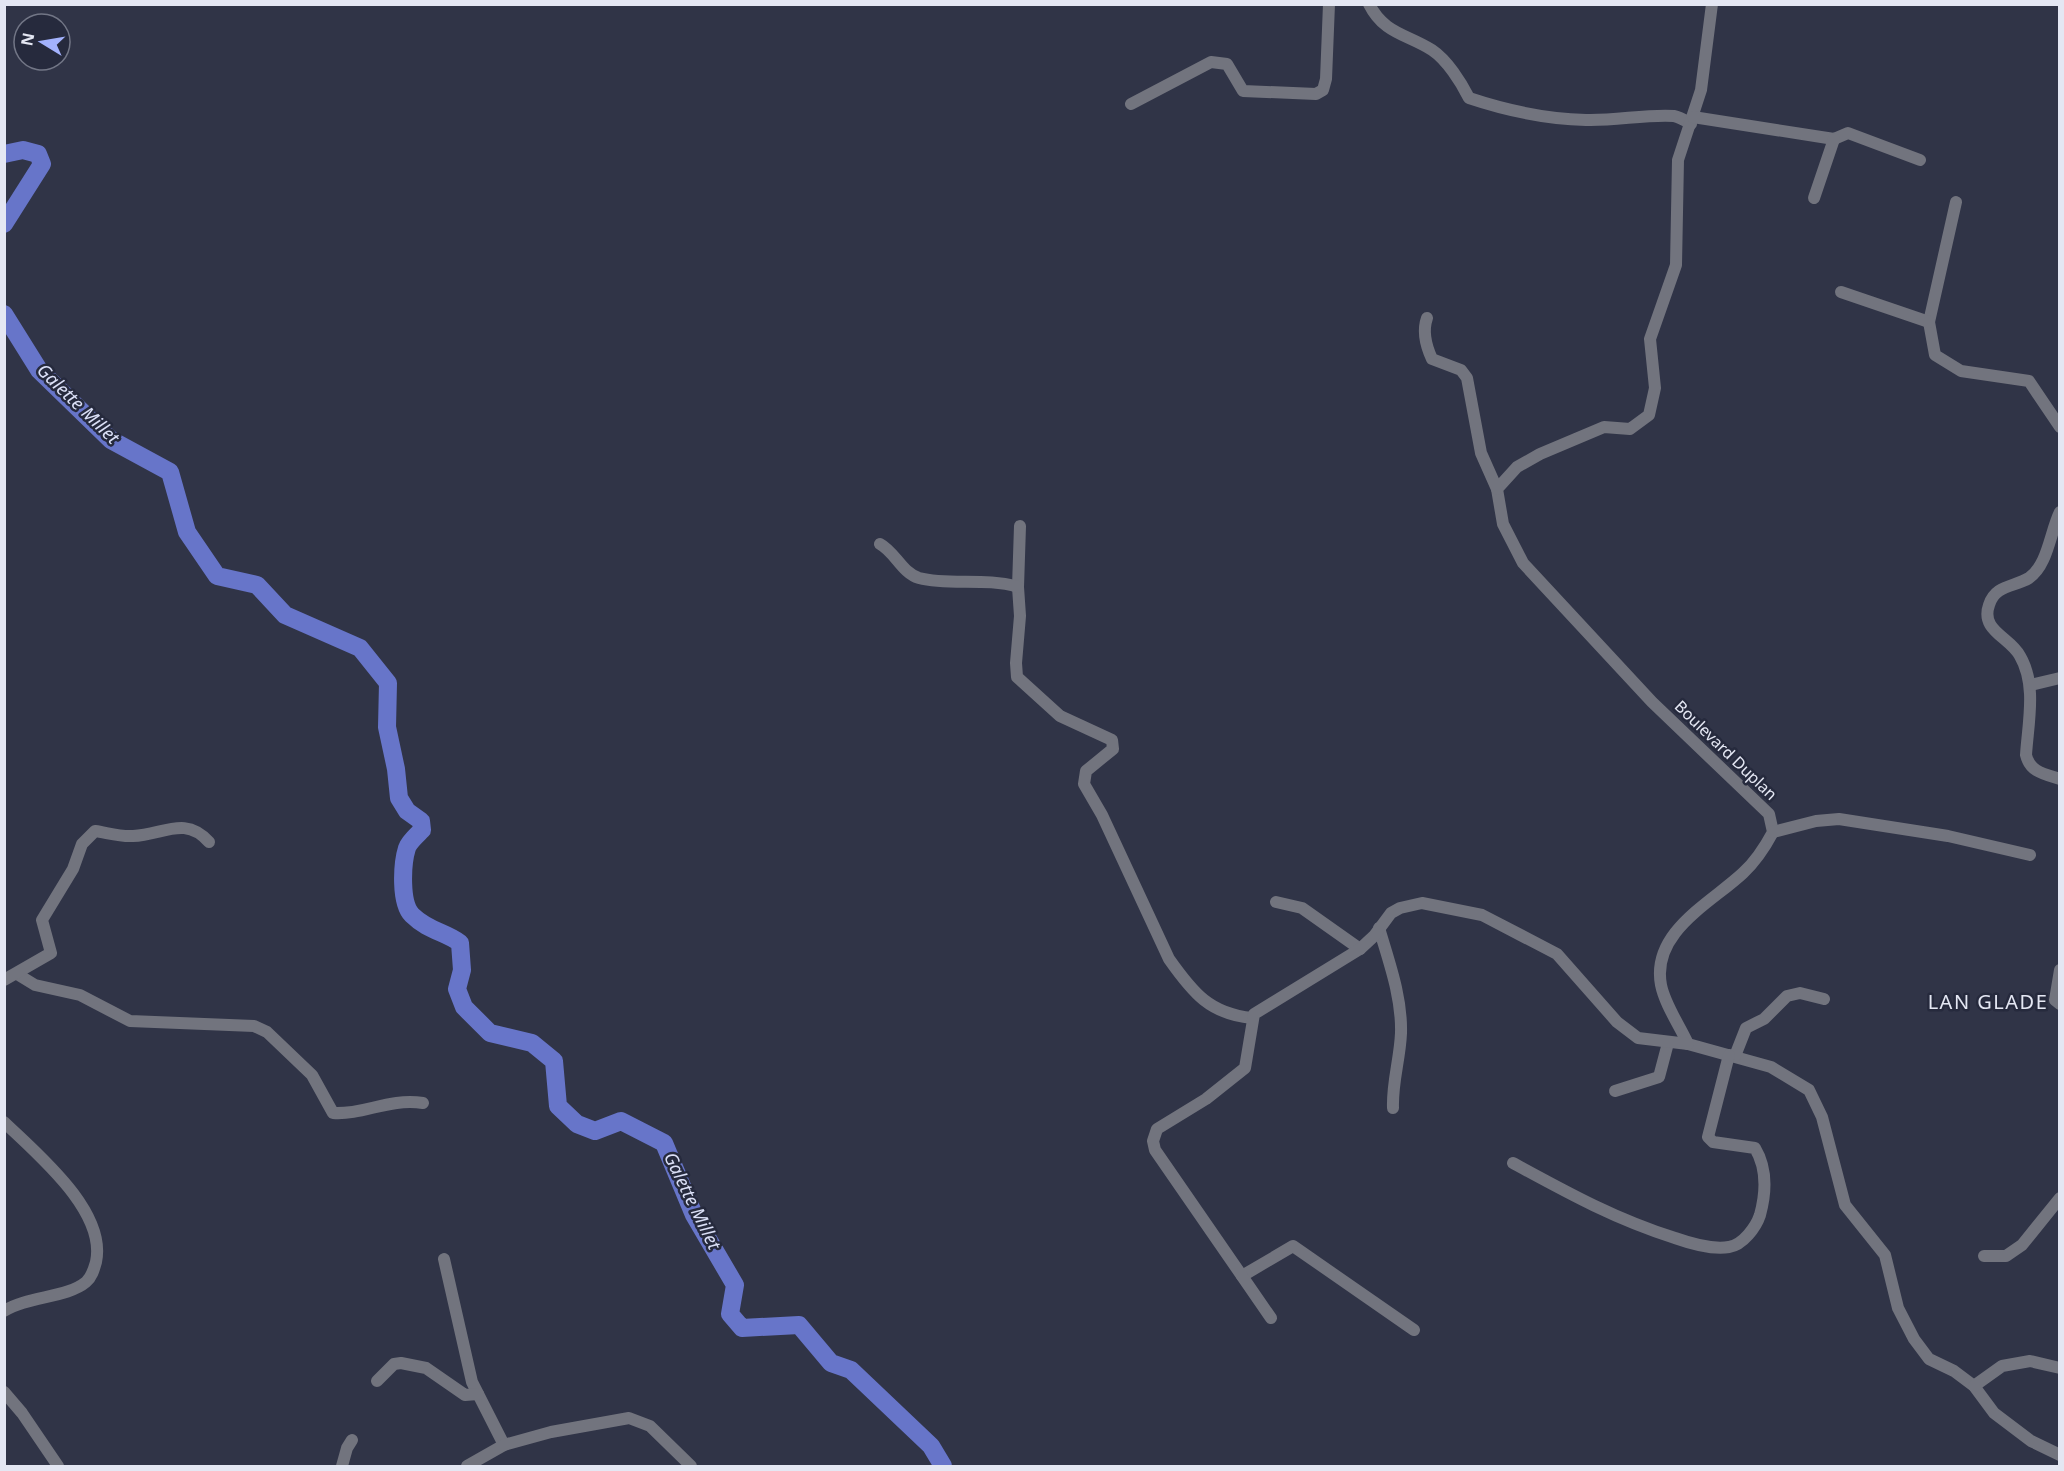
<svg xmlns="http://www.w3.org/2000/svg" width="2064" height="1471" font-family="'Noto Sans',sans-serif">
	<rect width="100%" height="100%" fill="#303447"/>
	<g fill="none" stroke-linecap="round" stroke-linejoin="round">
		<g stroke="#6775c9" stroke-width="18">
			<path d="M 4,154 L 23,150 L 38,154 L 42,164 L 4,224"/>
			<path d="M 4,314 L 39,370 L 111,440 L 170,472 L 187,532 L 217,576 L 257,585 L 285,615 L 360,648 L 388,683 L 387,727 L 396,769 L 399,798 L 407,811 L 421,821 L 422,830 C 417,835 409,842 407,848 C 402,864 400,903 412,915 C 428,931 446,932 460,943 L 462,970 L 457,989 L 464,1007 L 490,1033 L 532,1043 L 554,1061 L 558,1106 L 577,1124 L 595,1131 L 621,1121 L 664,1143 L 694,1215 L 735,1285 L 730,1314 L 742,1328 L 799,1325 L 831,1363 L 851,1370 L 931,1446 L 943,1466"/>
		</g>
		<g stroke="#72747e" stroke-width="12">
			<path d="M 1369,4 C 1384,34 1407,34 1432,50 C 1447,60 1461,82 1469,98 C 1505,110 1548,119 1586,120 C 1615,121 1647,114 1674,116 C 1680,117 1686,121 1691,124"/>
			<path d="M 1712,4 L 1701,90 L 1678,160 L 1676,265 L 1650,339 L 1655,388 L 1649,415 L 1630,429 L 1604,427 L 1540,454 L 1517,467 L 1497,489 L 1503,524 L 1523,563 L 1652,702 L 1769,814 L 1773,832 C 1765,847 1755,862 1743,873 C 1711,903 1651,932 1661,985 C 1665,1005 1680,1026 1688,1044 L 1771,1067 L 1809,1090 L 1822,1117 L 1845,1205 L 1885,1255 L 1898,1308 L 1914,1339 L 1929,1359 L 1954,1371 L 1974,1386 L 1994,1413 L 2031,1441 L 2060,1455"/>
			<path d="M 1131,104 L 1211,62 L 1227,64 L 1243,91 L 1316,94 L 1323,90 L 1326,79 L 1329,4"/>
			<path d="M 1693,117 L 1834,139 L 1848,133 L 1920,160"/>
			<path d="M 1814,198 L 1834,139"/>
			<path d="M 1956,202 L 1929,322 L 1935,355 L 1961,371 L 2029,381 L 2060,427"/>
			<path d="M 1841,292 L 1929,322"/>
			<path d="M 1427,318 C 1422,332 1426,346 1432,359 L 1461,370 L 1467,378 L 1481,453 L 1497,489"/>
			<path d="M 2060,512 C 2050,532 2048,565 2029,578 C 2014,587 1995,585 1989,605 C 1980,631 2010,637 2020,656 C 2037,685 2028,723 2026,755 C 2030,772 2044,774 2060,779"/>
			<path d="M 1020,526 L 1018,587 L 1020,616 L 1016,663 L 1017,677 L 1060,716 L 1112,740 L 1113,749 L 1086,771 L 1084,784 L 1102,815 L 1169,959 C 1193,993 1210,1014 1252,1018"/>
			<path d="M 880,544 C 895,552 902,573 919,578 C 950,586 985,577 1018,587"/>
			<path d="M 2031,685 L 2060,678"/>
			<path d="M 1773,832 L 1816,821 L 1839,819 L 1948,836 L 2030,855"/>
			<path d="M 1276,902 L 1302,908 L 1360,949"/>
			<path d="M 1379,928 C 1389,962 1402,997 1401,1033 C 1400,1059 1392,1082 1393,1108"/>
			<path d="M 2060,970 L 2055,1000 L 2060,1004"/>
			<path d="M 17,974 L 35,985 L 80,995 L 130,1021 L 254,1026 L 267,1032 L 312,1075 L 333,1113 C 364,1115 388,1098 423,1103"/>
			<path d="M 4,980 L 51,953 L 42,920 L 73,869 L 82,844 L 95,831 C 108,833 121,837 133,836 C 163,835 185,815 209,842"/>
			<path d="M 1735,1056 L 1746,1028 L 1764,1019 L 1787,996 L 1800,993 L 1824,999"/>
			<path d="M 1615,1091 L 1659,1077 L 1668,1043"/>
			<path d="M 1513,1163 C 1568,1193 1615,1219 1675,1238 C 1692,1244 1712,1250 1729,1247 C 1743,1245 1756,1227 1760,1215 C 1766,1193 1767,1168 1755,1148 L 1713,1142 L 1708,1137 L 1729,1055"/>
			<path d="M 1984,1256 L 2006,1256 L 2022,1245 L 2060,1198"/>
			<path d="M 444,1259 L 472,1382 L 504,1445"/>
			<path d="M 1242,1276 L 1293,1246 L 1414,1330"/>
			<path d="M 1271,1318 L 1155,1150 L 1153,1141 L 1157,1129 L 1206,1099 L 1245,1068 L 1254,1014 L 1360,949 L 1374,936 L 1391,913 L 1400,908 L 1422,903 L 1482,915 L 1557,954 L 1617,1022 L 1638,1038 L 1688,1044"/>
			<path d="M 377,1381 L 394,1364 L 401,1363 L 426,1368 L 465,1395 L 478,1394"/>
			<path d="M 1974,1386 L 2002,1366 L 2030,1361 L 2060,1368"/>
			<path d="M 342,1466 L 347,1448 L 352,1440"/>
		</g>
		<g stroke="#72747e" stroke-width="12">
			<path d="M 4,1122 C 37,1154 107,1211 96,1262 C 94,1269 92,1277 86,1282 C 67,1298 28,1296 4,1311"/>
			<path d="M 4,1392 L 22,1413 L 58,1466"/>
			<path d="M 467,1466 L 504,1445 L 551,1432 L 629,1418 L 650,1426 L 691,1466"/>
		</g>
	</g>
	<g text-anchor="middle" stroke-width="5" stroke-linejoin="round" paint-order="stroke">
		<g font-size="16" fill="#e4e7f3" stroke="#262a3d">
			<text transform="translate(1726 750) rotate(44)" y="6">Boulevard Duplan</text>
		</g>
		<g font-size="18" font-style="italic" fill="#dbe0f7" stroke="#262a3d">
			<text transform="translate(78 404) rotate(44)" y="6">Galette Millet</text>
			<text transform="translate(692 1201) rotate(64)" y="6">Galette Millet</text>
		</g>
		<g font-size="20" letter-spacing="1.5" fill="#e4e7f3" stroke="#262a3d">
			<text x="1988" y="1009">LAN GLADE</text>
		</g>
	</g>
	<rect width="2064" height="1471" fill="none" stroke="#e4e7f3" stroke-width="12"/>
	<g transform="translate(42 42) rotate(281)"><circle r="28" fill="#262a3d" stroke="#727686" stroke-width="1.5"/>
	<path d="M0-4.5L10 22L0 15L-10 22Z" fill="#a3b2fd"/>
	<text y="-9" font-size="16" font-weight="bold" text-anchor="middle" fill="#e4e7f3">N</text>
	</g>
</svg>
